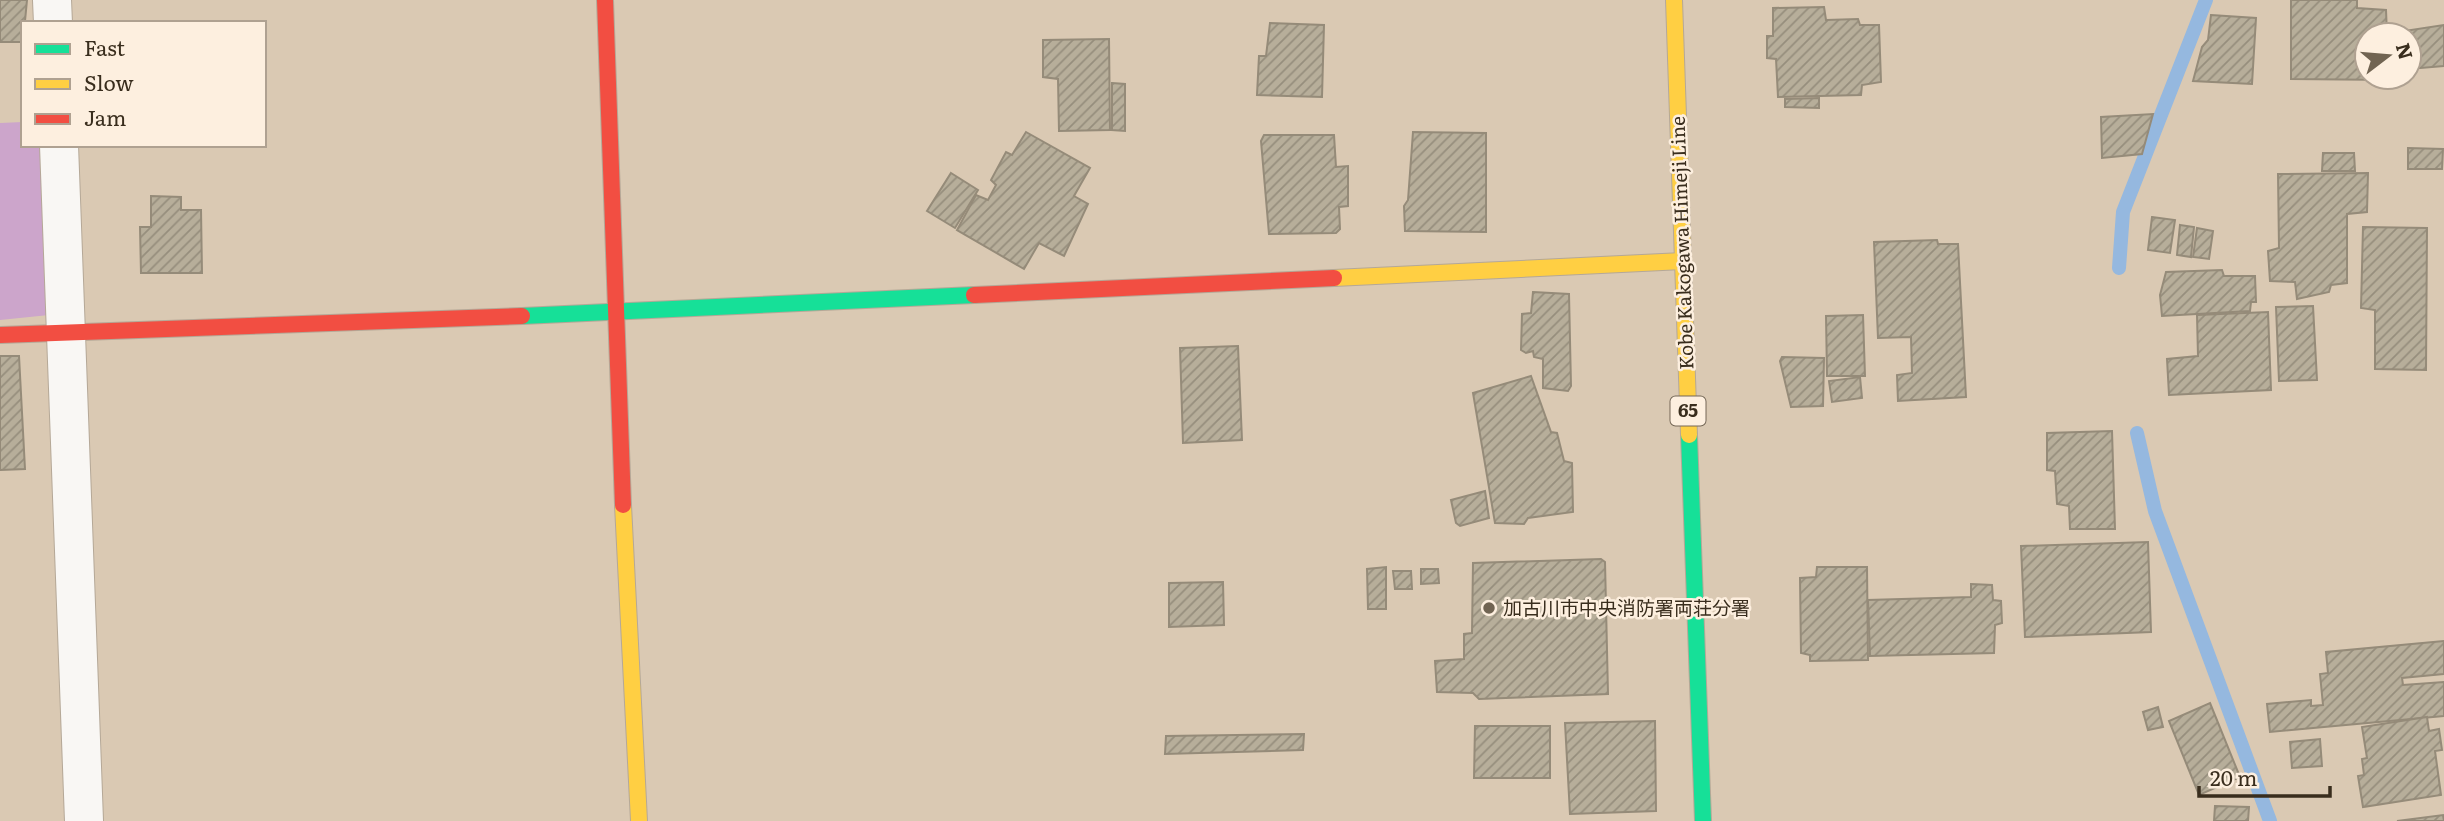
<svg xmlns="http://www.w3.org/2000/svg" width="2444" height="821" font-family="Literata,'Noto Sans JP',serif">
	<defs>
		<pattern id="building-hatch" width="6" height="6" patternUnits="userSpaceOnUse" patternTransform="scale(1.75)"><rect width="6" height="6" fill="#b7ae9a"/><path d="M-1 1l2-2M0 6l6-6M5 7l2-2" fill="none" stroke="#968e7d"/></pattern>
	</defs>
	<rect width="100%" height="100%" fill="#dac9b3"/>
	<path fill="#cca5cb" d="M 23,122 L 23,145 L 45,145 L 49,315 L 0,320 L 0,123 Z"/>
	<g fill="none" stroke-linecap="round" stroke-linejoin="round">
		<g stroke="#95b8df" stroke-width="14">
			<path d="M 2119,268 L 2123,212 L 2206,0"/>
			<path d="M 2137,433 L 2155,511 L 2270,821"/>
		</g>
	</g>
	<g fill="url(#building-hatch)" stroke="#958b79" stroke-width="2">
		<path d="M 0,0 L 27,0 L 23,42 L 0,42 Z"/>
		<path d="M 2291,0 L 2357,0 L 2357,8 L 2386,10 L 2387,35 L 2367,35 L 2367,77 L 2392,77 L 2392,80 L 2291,79 Z"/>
		<path d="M 1824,7 L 1826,20 L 1858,19 L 1860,25 L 1879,25 L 1881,82 L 1862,85 L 1861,95 L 1778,97 L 1776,59 L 1767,58 L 1767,36 L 1773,36 L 1773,8 Z"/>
		<path d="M 2211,15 L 2256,18 L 2252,84 L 2193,81 L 2202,47 L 2208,40 Z"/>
		<path d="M 1270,23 L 1324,25 L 1322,97 L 1257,95 L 1259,56 L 1266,56 Z"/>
		<path d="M 2444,25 L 2444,66 L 2409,69 L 2409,35 L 2404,35 L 2404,31 Z"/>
		<path d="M 1109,39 L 1110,130 L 1059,131 L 1058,79 L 1043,77 L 1043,40 Z"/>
		<path d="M 1112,83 L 1125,84 L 1125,131 L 1112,130 Z"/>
		<path d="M 1819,98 L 1819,108 L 1785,107 L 1785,99 Z"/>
		<path d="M 2153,114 L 2142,154 L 2102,158 L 2101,117 Z"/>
		<path d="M 1026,132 L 1090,168 L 1074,196 L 1088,204 L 1064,256 L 1039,243 L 1024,269 L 957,230 L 976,195 L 988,200 L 996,185 L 991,180 L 1006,152 L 1012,155 Z"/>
		<path d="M 1413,132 L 1486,133 L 1486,232 L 1405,231 L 1404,206 L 1408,200 Z"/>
		<path d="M 1264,135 L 1334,135 L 1336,167 L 1348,166 L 1348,206 L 1339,207 L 1340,229 L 1336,233 L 1269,234 L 1261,141 Z"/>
		<path d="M 2408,148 L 2443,149 L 2442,169 L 2408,169 Z"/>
		<path d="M 2323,153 L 2354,153 L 2355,171 L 2322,171 Z"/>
		<path d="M 951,173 L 978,190 L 955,228 L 927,211 Z"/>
		<path d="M 2368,173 L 2367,212 L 2347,214 L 2347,283 L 2331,285 L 2329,292 L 2297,299 L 2295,282 L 2270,281 L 2268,251 L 2279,248 L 2278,174 Z"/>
		<path d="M 151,196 L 181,197 L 181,210 L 201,210 L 202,273 L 141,273 L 140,227 L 151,227 Z"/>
		<path d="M 2152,217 L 2175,220 L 2170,253 L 2148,250 Z"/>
		<path d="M 2180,225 L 2194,227 L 2191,257 L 2177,255 Z"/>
		<path d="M 2363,227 L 2427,228 L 2426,370 L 2375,369 L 2375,310 L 2361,308 Z"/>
		<path d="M 2197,228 L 2213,231 L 2209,259 L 2193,257 Z"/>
		<path d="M 1937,240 L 1938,244 L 1958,244 L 1966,397 L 1898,401 L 1897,375 L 1912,373 L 1911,337 L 1878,338 L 1874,242 Z"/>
		<path d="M 2222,270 L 2224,276 L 2255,276 L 2256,302 L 2251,302 L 2250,311 L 2162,316 L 2160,295 L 2166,272 Z"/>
		<path d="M 1533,292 L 1569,294 L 1571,386 L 1568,391 L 1543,388 L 1543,359 L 1534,357 L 1533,351 L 1526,353 L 1521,350 L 1522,314 L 1531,313 Z"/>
		<path d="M 2313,306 L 2317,380 L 2279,381 L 2276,307 Z"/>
		<path d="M 2268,312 L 2271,390 L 2169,395 L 2167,359 L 2198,356 L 2197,315 Z"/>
		<path d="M 1863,315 L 1865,376 L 1827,376 L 1826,316 Z"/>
		<path d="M 1238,346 L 1242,440 L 1183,443 L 1180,348 Z"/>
		<path d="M 0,356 L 19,356 L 25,469 L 0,470 Z"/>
		<path d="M 1782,357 L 1824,358 L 1823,406 L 1791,407 L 1780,361 Z"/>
		<path d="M 1531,376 L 1551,432 L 1557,433 L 1564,461 L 1572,463 L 1573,512 L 1528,518 L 1524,524 L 1495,523 L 1473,393 Z"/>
		<path d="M 1860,377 L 1862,398 L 1832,402 L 1829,381 Z"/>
		<path d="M 2112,431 L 2115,529 L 2070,529 L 2069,506 L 2057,504 L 2055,471 L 2047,470 L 2047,433 Z"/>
		<path d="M 1485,491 L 1489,518 L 1460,526 L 1456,523 L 1451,500 Z"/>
		<path d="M 2148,542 L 2151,632 L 2025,637 L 2021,546 Z"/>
		<path d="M 1601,559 L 1605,562 L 1608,694 L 1479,699 L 1473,693 L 1437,692 L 1435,661 L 1464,659 L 1464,634 L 1472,633 L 1473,563 Z"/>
		<path d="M 1386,567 L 1386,609 L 1368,609 L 1367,569 Z"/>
		<path d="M 1817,567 L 1867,567 L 1868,660 L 1810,661 L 1810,655 L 1801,653 L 1800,578 L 1816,577 Z"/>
		<path d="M 1421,569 L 1438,569 L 1439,583 L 1421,584 Z"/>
		<path d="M 1393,571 L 1411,571 L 1412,589 L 1395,589 Z"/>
		<path d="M 1223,582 L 1224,625 L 1169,627 L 1169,583 Z"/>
		<path d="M 1971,584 L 1992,585 L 1993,600 L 2001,601 L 2002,623 L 1995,625 L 1994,653 L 1870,656 L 1868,600 L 1971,597 Z"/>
		<path d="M 2444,641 L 2444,674 L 2402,678 L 2403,685 L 2444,682 L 2444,716 L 2270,732 L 2267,704 L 2311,700 L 2311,706 L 2323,705 L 2320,674 L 2328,673 L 2326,652 Z"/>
		<path d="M 2210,703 L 2240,777 L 2199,795 L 2169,721 Z"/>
		<path d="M 2158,707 L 2163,727 L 2148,730 L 2143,712 Z"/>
		<path d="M 2427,717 L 2429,731 L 2439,729 L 2442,750 L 2435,751 L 2441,795 L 2363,807 L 2358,776 L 2364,775 L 2362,759 L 2367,758 L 2362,727 Z"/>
		<path d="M 1655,721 L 1656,811 L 1570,814 L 1565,723 Z"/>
		<path d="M 1475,726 L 1550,726 L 1550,778 L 1474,778 Z"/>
		<path d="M 1304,734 L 1303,750 L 1165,754 L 1166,736 Z"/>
		<path d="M 2320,739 L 2322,766 L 2292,768 L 2290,742 Z"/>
		<path d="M 2215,806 L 2249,807 L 2248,821 L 2214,821 Z"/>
		<path d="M 2443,815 L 2444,821 L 2397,821 Z"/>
	</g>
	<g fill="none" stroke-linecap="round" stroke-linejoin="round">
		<g stroke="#b5a897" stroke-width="40">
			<g id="street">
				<path d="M 52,0 L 53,23"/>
				<path d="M 59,145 L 84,821"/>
			</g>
		</g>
		<g stroke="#b5a897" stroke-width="18">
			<g id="fast">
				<path d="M 522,316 L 974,295"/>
				<path d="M 1689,435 L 1703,821"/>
			</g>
		</g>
		<g stroke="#b5a897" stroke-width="18">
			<g id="slow">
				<path d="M 1674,0 L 1689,435"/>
				<path d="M 1334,278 L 1683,261"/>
				<path d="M 623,505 L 639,821"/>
			</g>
		</g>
		<g stroke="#b5a897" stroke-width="18">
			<g id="jam">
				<path d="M 605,0 L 623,505"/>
				<path d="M 974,295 L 1334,278"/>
				<path d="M 0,335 L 522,316"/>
			</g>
		</g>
		<use href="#street" stroke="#f9f7f4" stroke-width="38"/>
		<use href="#fast" stroke="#16e098" stroke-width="16"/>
		<use href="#slow" stroke="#ffcf43" stroke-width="16"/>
		<use href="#jam" stroke="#f24e42" stroke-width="16"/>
	</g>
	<circle fill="#716452" stroke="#fdefdf" stroke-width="2.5" cx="1489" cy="608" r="7"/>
	<g text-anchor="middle" stroke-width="5" stroke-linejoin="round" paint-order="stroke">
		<rect fill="#fdefdf" stroke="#746757" stroke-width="2" x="1670.5" y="396.5" width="35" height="29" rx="5"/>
		<g font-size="18" font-weight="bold" fill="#392d1d">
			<text x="1688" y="417">65</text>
		</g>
		<g font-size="19" fill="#392d1d" stroke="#fdefdf">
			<text transform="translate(1682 243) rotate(-92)" y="7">Kobe Kakogawa Himeji Line</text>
		</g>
		<g font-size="19" fill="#392d1d" stroke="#fdefdf" text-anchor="start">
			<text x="1503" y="615">加古川市中央消防署両荘分署</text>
		</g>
	</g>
	<rect x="21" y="21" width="245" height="126" fill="#fdefdf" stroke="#afa191" stroke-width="2"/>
	<rect x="35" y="44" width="35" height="10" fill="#16e098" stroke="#afa191" stroke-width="2"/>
	<text x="84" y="56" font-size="21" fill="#392d1d">Fast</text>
	<rect x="35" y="79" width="35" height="10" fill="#ffcf43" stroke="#afa191" stroke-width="2"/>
	<text x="84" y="91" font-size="21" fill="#392d1d">Slow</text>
	<rect x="35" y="114" width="35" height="10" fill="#f24e42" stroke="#afa191" stroke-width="2"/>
	<text x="84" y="126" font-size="21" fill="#392d1d">Jam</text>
	<g transform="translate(2388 56) rotate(74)"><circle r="33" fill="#fdefdf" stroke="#afa191" stroke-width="2"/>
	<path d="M0-5L12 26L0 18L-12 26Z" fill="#716452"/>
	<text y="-10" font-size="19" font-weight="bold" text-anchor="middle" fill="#392d1d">N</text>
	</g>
	<path d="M2199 786v10h131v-10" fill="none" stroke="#392d1d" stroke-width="3.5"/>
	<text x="2210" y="786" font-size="21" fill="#392d1d" stroke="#fdefdf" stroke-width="5" paint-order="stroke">20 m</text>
</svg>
